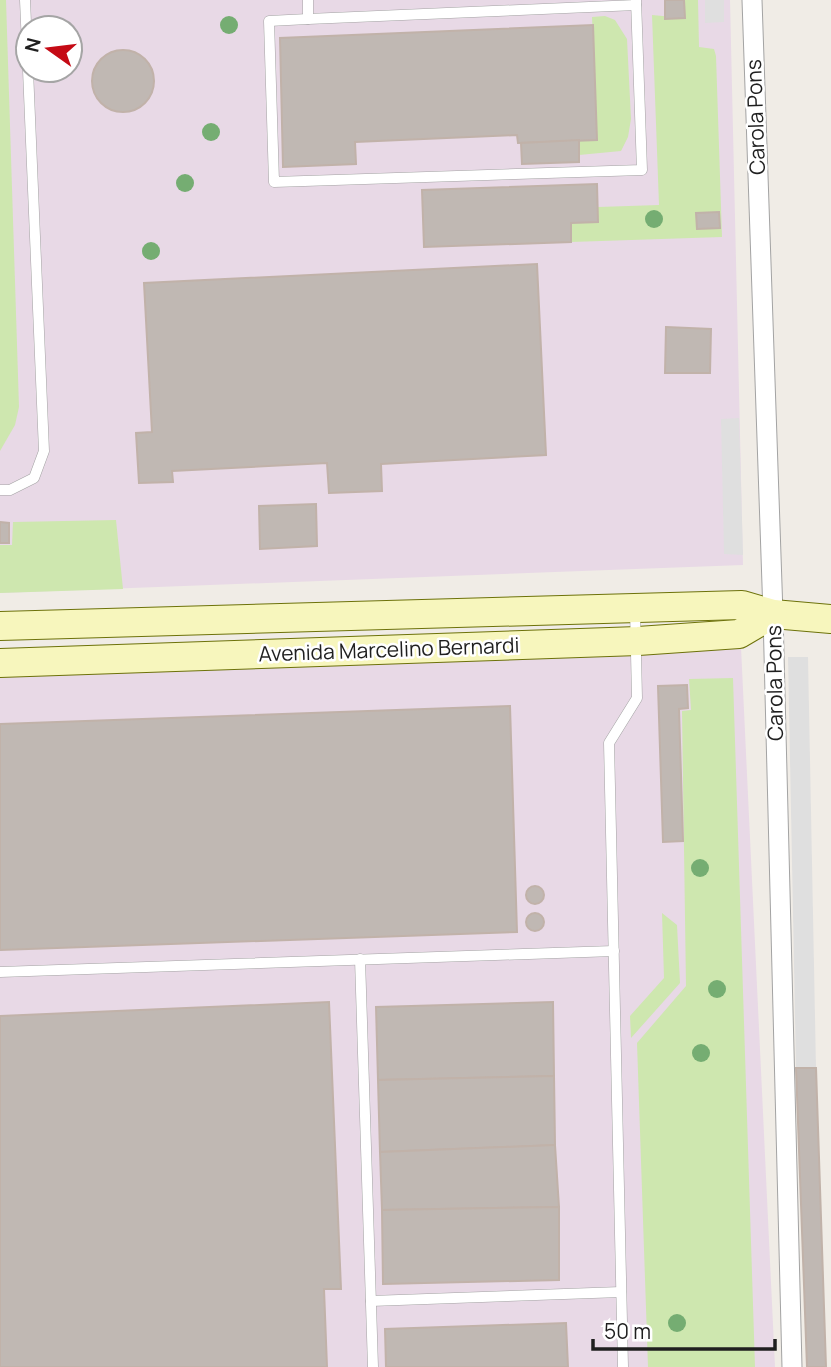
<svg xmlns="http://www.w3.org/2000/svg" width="831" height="1367" font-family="Manrope,sans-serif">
	<rect width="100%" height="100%" fill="#f0ece6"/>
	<g fill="#e8d9e6" fill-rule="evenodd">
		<path d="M 0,0 L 730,0 L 743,565 L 0,593 ZM 28,28 L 70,28 L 70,70 L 28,70 Z"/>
		<path d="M 741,647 L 775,1367 L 0,1367 L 0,664 Z"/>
	</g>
	<g fill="#cee7af">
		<path d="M 0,0 L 6,0 L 19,407 L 15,425 L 0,451 Z"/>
		<path d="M 684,0 L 698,0 L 699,47 L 714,49 L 716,56 L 722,237 L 571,242 L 571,223 L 598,222 L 598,207 L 659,205 L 652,15 L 684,18 Z"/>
		<path d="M 605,16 L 615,20 L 627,39 L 631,119 L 628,137 L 621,151 L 579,155 L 579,140 L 597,139 L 592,17 Z"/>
		<path d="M 116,520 L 123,589 L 0,593 L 0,545 L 12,545 L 13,522 Z"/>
		<path d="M 733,678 L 755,1367 L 648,1367 L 637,1043 L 686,986 L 682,711 L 691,710 L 689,679 Z"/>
		<path d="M 662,913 L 677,925 L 680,983 L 631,1038 L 630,1016 L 664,978 Z"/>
	</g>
	<g fill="#dfdfdf">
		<path d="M 705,0 L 724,0 L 724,22 L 705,23 Z"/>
		<path d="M 739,418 L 743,555 L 724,554 L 721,419 Z"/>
		<path d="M 788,657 L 808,657 L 816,1068 L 796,1068 Z"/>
	</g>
	<g fill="#c0b8b3" stroke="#c1b2a9" stroke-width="2">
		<path d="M 665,0 L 684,0 L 685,18 L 665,19 Z"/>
		<path d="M 593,25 L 597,140 L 518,143 L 517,135 L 355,142 L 356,164 L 283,167 L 280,38 Z"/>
		<circle cx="123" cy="81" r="31"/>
		<path d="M 579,140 L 579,162 L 522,164 L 521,143 Z"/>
		<path d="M 597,184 L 598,222 L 571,223 L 571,242 L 424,247 L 422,190 Z"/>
		<path d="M 719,212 L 720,228 L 697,229 L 696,213 Z"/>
		<path d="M 537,264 L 546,455 L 381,464 L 382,491 L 329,493 L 327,463 L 172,471 L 173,482 L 139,483 L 136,433 L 152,432 L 144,283 Z"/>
		<path d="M 666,327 L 711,329 L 710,373 L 665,373 Z"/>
		<path d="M 316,504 L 317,546 L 260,549 L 259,506 Z"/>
		<path d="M 0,522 L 9,523 L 9,543 L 0,543 Z"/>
		<path d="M 687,685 L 688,708 L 679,709 L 683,841 L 663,842 L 658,686 Z"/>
		<path d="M 510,706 L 517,932 L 0,950 L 0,724 Z"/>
		<circle cx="535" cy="895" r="9"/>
		<circle cx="535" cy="922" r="9"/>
		<path d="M 329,1002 L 341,1289 L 324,1289 L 327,1367 L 0,1367 L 0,1016 Z"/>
		<path d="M 553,1002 L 554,1076 L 378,1080 L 376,1007 Z"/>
		<path d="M 796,1068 L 816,1068 L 826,1367 L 807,1367 Z"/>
		<path d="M 554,1076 L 555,1145 L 380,1152 L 378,1080 Z"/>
		<path d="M 555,1145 L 559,1207 L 382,1210 L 380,1152 Z"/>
		<path d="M 559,1207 L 559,1280 L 383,1284 L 382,1210 Z"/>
		<path d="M 566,1323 L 568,1367 L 386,1367 L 385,1329 Z"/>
	</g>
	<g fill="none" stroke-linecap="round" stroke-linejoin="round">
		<g stroke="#a3a3a3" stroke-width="11">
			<g id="lane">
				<path d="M 25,0 L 28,68"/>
				<path d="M 308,0 L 308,19 L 636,5"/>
				<path d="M 308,19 L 269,21 L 274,182 L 642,170 L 636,0"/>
				<path d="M 0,490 L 10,490 L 34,478 L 44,451 L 28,70"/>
				<path d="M 360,959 L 373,1367"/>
				<path d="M 0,972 L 614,951"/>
				<path d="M 371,1301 L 621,1292"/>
				<path d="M 623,1367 L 609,743 L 637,698 L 635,609"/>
			</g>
		</g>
		<g stroke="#a3a3a3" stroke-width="21">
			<path id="street" d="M 752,0 L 773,614 L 792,1367"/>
		</g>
		<g stroke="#6d720a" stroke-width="30">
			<g id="secondary">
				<path d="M 0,626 L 742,605 L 773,614 L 831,619"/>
				<path d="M 0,663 L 638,641 L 739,634 L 773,614"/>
			</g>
		</g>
		<use href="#lane" stroke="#fff" stroke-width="10"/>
		<use href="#street" stroke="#fff" stroke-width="19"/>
		<use href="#secondary" stroke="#f7f6bd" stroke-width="28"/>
	</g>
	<g fill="#75ad72">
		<circle cx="229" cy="25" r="9"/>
		<circle cx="211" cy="132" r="9"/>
		<circle cx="185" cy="183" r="9"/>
		<circle cx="654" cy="219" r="9"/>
		<circle cx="151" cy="251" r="9"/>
		<circle cx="700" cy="868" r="9"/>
		<circle cx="717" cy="989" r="9"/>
		<circle cx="701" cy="1053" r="9"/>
		<circle cx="677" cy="1323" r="9"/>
	</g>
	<g text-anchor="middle" stroke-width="5" stroke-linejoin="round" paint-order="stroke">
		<g font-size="21" fill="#1f1f1f" stroke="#fff">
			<text transform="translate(756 117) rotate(-92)" y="7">Carola Pons</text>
			<text transform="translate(389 650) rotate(-2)" y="7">Avenida Marcelino Bernardi</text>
			<text transform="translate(775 683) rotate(-91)" y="7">Carola Pons</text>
		</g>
	</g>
	<g transform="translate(49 49) rotate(284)"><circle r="33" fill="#ffffff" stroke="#a5a5a5" stroke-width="2"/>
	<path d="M0-5L12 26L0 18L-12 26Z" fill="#c50a15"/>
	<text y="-10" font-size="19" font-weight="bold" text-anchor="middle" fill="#1f1f1f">N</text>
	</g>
	<path d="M593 1339v10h182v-10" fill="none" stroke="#1f1f1f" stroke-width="3.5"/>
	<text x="604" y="1339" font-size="21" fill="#1f1f1f" stroke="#ffffff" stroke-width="5" paint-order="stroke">50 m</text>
</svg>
